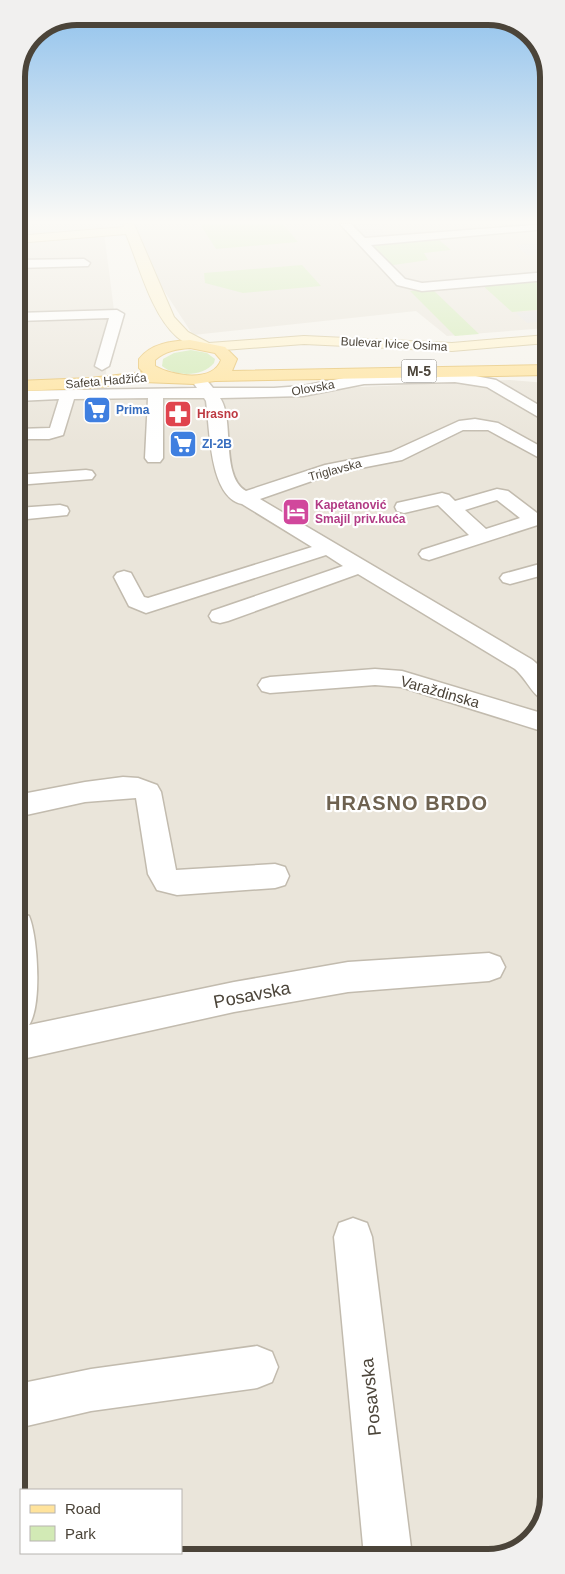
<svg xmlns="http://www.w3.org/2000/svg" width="565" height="1574" font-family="Helvetica,sans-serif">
	<rect width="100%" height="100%" fill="#f6f3ec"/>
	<g fill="#eae5da">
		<path d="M 17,224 L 103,224 L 117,334 L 106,366 L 107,399 L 510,380 L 547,383 L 549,1498 L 536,1534 L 504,1556 L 72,1558 L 60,1553 L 181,1553 L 181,1490 L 21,1490 L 21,1518 L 18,1513 L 17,403 L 31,402 L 17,402 Z"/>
		<path d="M 127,224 L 547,224 L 547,328 L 447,336 L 416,311 L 193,335 L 144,260 Z"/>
	</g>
	<g fill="#d2eab5">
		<path d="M 200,224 L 283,224 L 298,242 L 216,249 Z"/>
		<path d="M 438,239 L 451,250 L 424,253 L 428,260 L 387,266 L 368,245 Z"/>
		<path d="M 302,265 L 321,286 L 243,293 L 205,283 L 204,273 Z"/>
		<path d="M 535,280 L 547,289 L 547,309 L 512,312 L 481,284 Z"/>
		<path d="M 432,289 L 479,334 L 455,336 L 410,291 Z"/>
		<path d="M 191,350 L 207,353 L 215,359 L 214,363 C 203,377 175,377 162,366 L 163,359 L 174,353 Z"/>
	</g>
	<g fill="#e5e3e0">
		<path d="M 347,224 L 378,224 L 391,237 L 362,239 Z"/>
		<path d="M 547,242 L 547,253 L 527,255 L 515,245 Z"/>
		<path d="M 547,310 L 547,321 L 527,323 L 516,313 Z"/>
	</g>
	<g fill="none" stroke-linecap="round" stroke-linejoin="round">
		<g stroke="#c2bbae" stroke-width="3">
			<g id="street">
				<path d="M 340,224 L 351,224 L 365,238 L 547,224 L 547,229 L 371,245 L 405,279 L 422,283 L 547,272 L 547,280 L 422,291 L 397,285 Z"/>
				<path d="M 84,259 L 90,263 L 88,266 L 17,268 L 17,260 Z"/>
				<path d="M 117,310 L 124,314 L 109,366 L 102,370 L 95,366 L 109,318 L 17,321 L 17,313 Z"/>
				<path d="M 455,372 L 496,380 L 547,410 L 547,422 L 487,387 L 455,382 L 364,384 L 303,396 L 220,398 C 235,419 220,476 246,491 L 325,465 L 391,452 L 459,421 L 475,419 L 498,423 L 547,450 L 547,462 L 488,430 L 463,430 L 402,460 L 335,473 L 260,499 L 531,659 C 550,673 548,680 548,702 C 533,698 527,679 515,669 L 358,574 L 228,621 L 220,623 L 212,621 L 209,616 L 212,611 L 343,566 L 326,555 L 146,613 L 129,606 L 114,577 L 117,573 L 124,571 L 131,573 L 144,597 L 148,598 L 312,547 L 242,504 C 209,497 210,429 206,401 L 204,398 L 163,398 L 163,458 L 160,462 L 148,462 L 145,458 L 148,398 L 74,399 L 63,435 L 49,439 L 17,439 L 17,429 L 50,428 L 59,399 L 17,401 L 17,391 L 197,388 L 192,381 L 200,376 L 205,378 L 213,388 L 274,388 L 303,386 L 364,374 Z"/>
				<path d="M 86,470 L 92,471 L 95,475 L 92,479 L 17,485 L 17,475 Z"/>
				<path d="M 497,489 L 508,491 L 537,513 L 547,510 L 547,522 L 429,560 L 422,558 L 419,554 L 422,550 L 469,535 L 438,505 L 404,513 L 397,511 L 395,507 L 397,503 L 442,493 L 449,495 L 455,501 ZM 497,500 L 520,518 L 486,529 L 465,510 Z"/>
				<path d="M 60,505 L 67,507 L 69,511 L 67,515 L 17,520 L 17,508 Z"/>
				<path d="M 547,562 L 547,574 L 510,584 L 503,582 L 500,578 L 503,574 Z"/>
				<path d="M 375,669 L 402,671 L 548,715 L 548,733 L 401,687 L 375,685 L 270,693 L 262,691 L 258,685 L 262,679 L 270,677 Z"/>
				<path d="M 123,777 L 138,778 L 157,785 L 161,792 L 176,870 L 275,864 L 285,867 L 289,876 L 285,885 L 275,888 L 177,895 L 157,890 L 148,874 L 136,798 L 85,802 L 17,817 L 17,795 L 85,782 Z"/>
				<path d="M 18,912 L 29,916 C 38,937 42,1006 29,1025 L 234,982 L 348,962 L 489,953 L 500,957 L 505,967 L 500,977 L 489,981 L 348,992 L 234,1012 L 18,1060 Z"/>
				<path d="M 353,1218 L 367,1223 L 372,1237 L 412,1556 L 364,1556 L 334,1237 L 339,1223 Z"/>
				<path d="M 257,1346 L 272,1352 L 278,1367 L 272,1382 L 257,1388 L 91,1411 L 18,1428 L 18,1384 L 91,1369 Z"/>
			</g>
		</g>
		<g stroke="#d6c79b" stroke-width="2">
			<path id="secondary" d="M 123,224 L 134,224 L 174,317 L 188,332 L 209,343 L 304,336 L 452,343 L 547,335 L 547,343 L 452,351 L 304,344 L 211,351 C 200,349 186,345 177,337 C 151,314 139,265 126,234 L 17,243 L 17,236 L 124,227 Z"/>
		</g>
		<g stroke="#e6c16a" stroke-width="2">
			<path id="primary" d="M 190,340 L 225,347 L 237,359 L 232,371 L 547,365 L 547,375 L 215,381 L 194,384 L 143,382 L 90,388 L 17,391 L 17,381 L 90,378 L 143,372 L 139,368 L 139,359 C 151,343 172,341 190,340 ZM 190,348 L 215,353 L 221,360 C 213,383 172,376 155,366 L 155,360 C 165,351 177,349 190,348 Z"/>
		</g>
		<use href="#street" fill="#fff" fill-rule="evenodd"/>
		<use href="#secondary" fill="#fff3cd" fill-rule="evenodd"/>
		<use href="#primary" fill="#ffe39c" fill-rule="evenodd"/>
	</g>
	<linearGradient id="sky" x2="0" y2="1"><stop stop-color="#8fc1ec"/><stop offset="0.5" stop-color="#fbfaf6"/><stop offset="1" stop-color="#fbfaf6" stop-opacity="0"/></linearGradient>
	<rect width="565" height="444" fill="url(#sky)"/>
	<defs>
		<g id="supermarket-square" transform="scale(1.4375)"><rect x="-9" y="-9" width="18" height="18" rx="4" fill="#3f7fe0" stroke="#fff"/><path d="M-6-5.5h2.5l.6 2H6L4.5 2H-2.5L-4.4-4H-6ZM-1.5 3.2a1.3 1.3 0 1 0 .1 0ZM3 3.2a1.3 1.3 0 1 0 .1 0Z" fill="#fff"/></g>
		<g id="pharmacy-square" transform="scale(1.4375)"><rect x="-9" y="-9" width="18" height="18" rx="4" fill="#e0444e" stroke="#fff"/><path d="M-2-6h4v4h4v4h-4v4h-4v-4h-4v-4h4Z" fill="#fff"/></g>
		<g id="hotel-square" transform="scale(1.4375)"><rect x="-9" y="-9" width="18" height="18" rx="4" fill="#d1479c" stroke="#fff"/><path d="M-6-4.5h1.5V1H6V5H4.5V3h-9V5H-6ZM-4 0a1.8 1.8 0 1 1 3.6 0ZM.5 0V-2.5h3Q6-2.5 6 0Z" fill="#fff"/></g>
	</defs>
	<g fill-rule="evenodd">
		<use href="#supermarket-square" x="97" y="410"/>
		<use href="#pharmacy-square" x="178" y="414"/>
		<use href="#supermarket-square" x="183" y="444"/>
		<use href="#hotel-square" x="296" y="512"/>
	</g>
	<g text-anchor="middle" stroke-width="4.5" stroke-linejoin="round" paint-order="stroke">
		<g font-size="12" fill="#4b4439" stroke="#fff">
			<text transform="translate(394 344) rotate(3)" y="4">Bulevar Ivice Osima</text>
			<text transform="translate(106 381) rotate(-5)" y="4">Safeta Hadžića</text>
			<text transform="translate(313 388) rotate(-10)" y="4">Olovska</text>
			<text transform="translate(335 470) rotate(-15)" y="4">Triglavska</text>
		</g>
		<g font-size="12" font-weight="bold" fill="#366cbe" stroke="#fff" text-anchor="start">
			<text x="116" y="414">Prima</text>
			<text x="202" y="448">ZI-2B</text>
		</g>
		<g font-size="12" font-weight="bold" fill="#be3a42" stroke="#fff" text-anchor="start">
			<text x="197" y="418">Hrasno</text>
		</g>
		<g font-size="12" font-weight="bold" fill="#b23c85" stroke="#fff" text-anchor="start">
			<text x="315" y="509">Kapetanović<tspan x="315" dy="14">Smajil priv.kuća</tspan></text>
		</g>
		<rect fill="#fff" stroke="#817c74" stroke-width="1" x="401.5" y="359.5" width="35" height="23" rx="4"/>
		<g font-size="14" font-weight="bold" fill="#4b4439">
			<text x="419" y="376">M-5</text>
		</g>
		<g font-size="15" fill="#4b4439" stroke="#fff">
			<text transform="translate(440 692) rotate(16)" y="5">Varaždinska</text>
		</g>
		<g font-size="18" fill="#4b4439" stroke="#fff">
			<text transform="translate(252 995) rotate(-11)" y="6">Posavska</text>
			<text transform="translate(371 1397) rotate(-96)" y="6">Posavska</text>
		</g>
		<g font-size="20" font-weight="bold" letter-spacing="1" fill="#6e6250" stroke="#fff">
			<text x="407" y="810">HRASNO BRDO</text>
		</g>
	</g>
	<path d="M0 0H565V1574H0ZM77 25H488A52 52 0 0 1 540 77V1497A52 52 0 0 1 488 1549H77A52 52 0 0 1 25 1497V77A52 52 0 0 1 77 25Z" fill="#f1f0ef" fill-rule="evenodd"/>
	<path fill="none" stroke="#4b4439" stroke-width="6" d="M77 25H488A52 52 0 0 1 540 77V1497A52 52 0 0 1 488 1549H77A52 52 0 0 1 25 1497V77A52 52 0 0 1 77 25Z"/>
	<rect x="20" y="1489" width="162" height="65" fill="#ffffff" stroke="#b7b4b0"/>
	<rect x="30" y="1505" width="25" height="8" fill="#ffe39c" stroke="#b7b4b0"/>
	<text x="65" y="1514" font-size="15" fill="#4b4439">Road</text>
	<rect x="30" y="1526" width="25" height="15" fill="#d2eab5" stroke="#b7b4b0"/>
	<text x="65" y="1539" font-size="15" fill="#4b4439">Park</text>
</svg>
